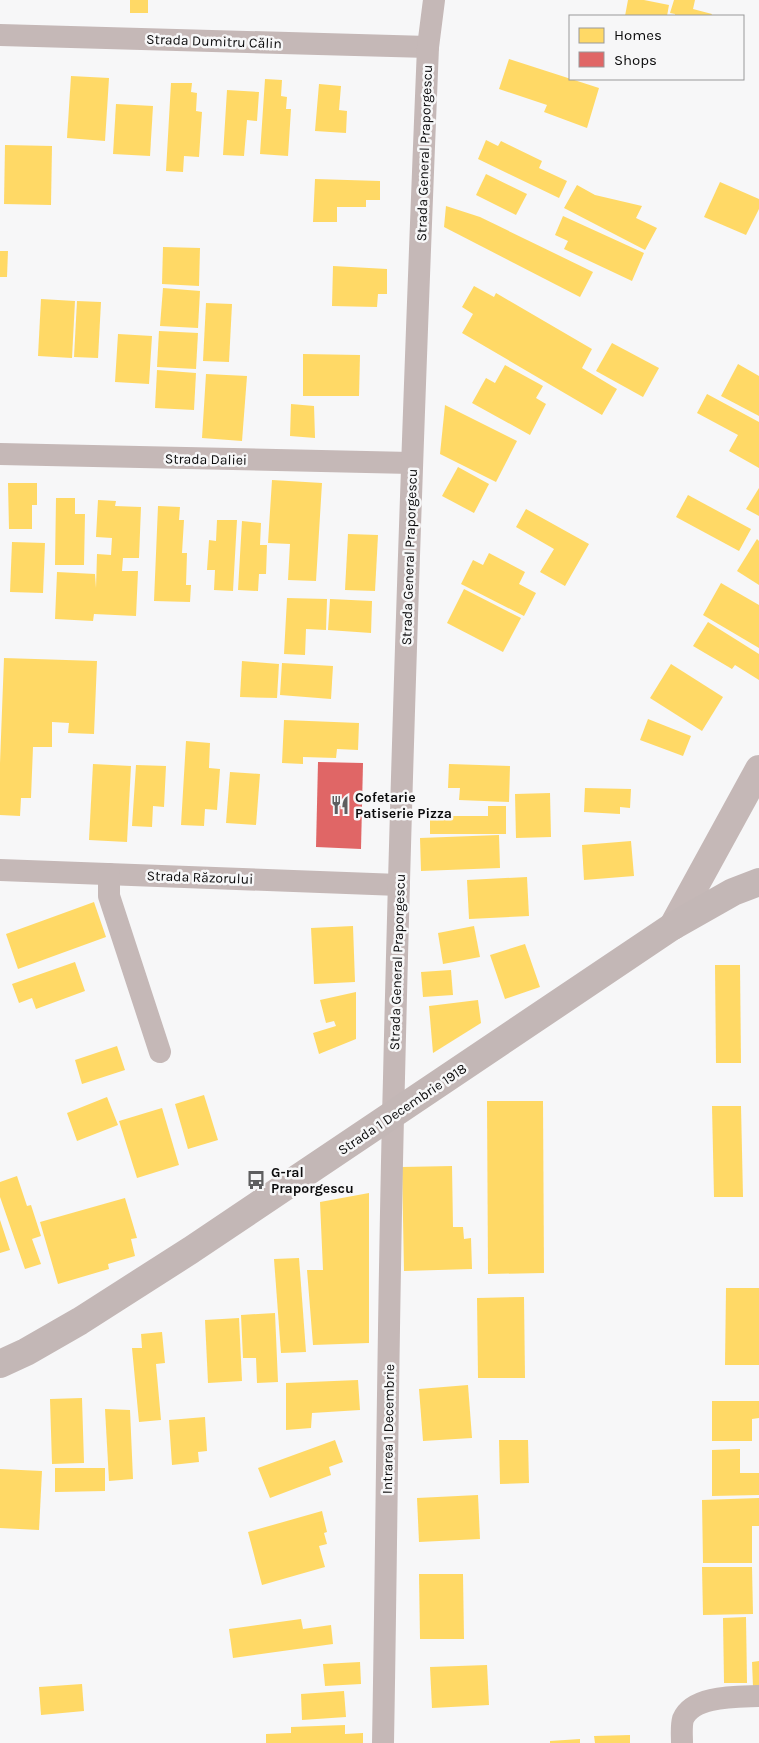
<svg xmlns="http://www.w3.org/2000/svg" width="759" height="1743" font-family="Karla,sans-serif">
	<rect width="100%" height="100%" fill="#f7f7f8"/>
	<g fill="#ffd966">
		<rect x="130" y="0" width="18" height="13"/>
		<path d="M 628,0 L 644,0 L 669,5 L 667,16 L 625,16 Z"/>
		<path d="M 674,0 L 695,0 L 693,9 L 712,14 L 711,16 L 675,16 L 675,14 L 670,13 Z"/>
		<path d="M 509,59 L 599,88 L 587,128 L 544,112 L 547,105 L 499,89 Z"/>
		<path d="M 71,76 L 109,78 L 105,141 L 67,138 Z"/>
		<path d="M 265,79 L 282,80 L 281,96 L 287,97 L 286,109 L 291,109 L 288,156 L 260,154 Z"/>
		<path d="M 171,83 L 192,83 L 191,92 L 197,93 L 196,111 L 202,112 L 199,157 L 184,156 L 183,172 L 166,171 Z"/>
		<path d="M 319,84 L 341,86 L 339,110 L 347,111 L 346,133 L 315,131 Z"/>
		<path d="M 227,90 L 259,92 L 257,121 L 247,120 L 244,156 L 223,155 Z"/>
		<path d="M 116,104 L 153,106 L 150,156 L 113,154 Z"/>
		<path d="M 486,140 L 498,146 L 501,141 L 542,161 L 539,168 L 567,181 L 559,198 L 478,159 Z"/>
		<path d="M 5,145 L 52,146 L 51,205 L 4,204 Z"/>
		<path d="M 486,174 L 527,194 L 516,215 L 476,195 Z"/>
		<path d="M 315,179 L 380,181 L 380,200 L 366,200 L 366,207 L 337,207 L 337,222 L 313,222 Z"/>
		<path d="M 720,182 L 759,199 L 759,209 L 746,235 L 704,217 Z"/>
		<path d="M 577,185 L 595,195 L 642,206 L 636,218 L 657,228 L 645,250 L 564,208 Z"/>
		<path d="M 446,206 L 480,217 L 593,272 L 580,297 L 444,227 Z"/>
		<path d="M 563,216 L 644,253 L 632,281 L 564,249 L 568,241 L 555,235 Z"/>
		<path d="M 163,247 L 200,248 L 199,286 L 162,284 Z"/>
		<path d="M 0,251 L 8,251 L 7,277 L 0,277 Z"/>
		<path d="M 333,266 L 387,269 L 387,294 L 378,294 L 377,307 L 332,306 Z"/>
		<path d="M 474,286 L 494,297 L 496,293 L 592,349 L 582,368 L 617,389 L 602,415 L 462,333 L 473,314 L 462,307 Z"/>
		<path d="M 163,288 L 200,291 L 198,328 L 160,326 Z"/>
		<path d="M 41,299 L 75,301 L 72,358 L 38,356 Z"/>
		<path d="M 77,301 L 101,302 L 98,358 L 74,357 Z"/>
		<path d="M 206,303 L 232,304 L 229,362 L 203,361 Z"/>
		<path d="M 159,331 L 198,333 L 196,369 L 157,367 Z"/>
		<path d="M 118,334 L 152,336 L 149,384 L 115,382 Z"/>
		<path d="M 612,343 L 659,368 L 643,397 L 596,371 Z"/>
		<path d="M 303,354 L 360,355 L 359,396 L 303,396 Z"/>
		<path d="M 738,364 L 759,376 L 759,416 L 721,396 Z"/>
		<path d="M 505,365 L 543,386 L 536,398 L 546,404 L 530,435 L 472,403 L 486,378 L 495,383 Z"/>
		<path d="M 157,370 L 196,373 L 194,410 L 155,408 Z"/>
		<path d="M 206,374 L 247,376 L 242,441 L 202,438 Z"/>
		<path d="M 707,394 L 759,422 L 759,468 L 729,451 L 738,435 L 697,413 Z"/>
		<path d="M 291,404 L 314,406 L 315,438 L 290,436 Z"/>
		<path d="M 445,405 L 517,441 L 496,482 L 440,454 Z"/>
		<path d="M 458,467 L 489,484 L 474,513 L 442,496 Z"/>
		<path d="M 272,480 L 322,483 L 316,581 L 288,580 L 290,544 L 268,543 Z"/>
		<path d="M 8,483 L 37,483 L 37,505 L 32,505 L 32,529 L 9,529 Z"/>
		<path d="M 759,488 L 759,516 L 746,509 Z"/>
		<path d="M 688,495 L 751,529 L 739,551 L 676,517 Z"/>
		<path d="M 56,498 L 75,498 L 75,514 L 85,514 L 84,565 L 55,565 Z"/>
		<path d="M 98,500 L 116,501 L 115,506 L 141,507 L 139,558 L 123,558 L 122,571 L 138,571 L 136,616 L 94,614 L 93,621 L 55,619 L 57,572 L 95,574 L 96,588 L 97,554 L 111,555 L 112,538 L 96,537 Z"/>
		<path d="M 158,506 L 180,507 L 179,520 L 184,520 L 182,553 L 187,553 L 186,585 L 191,585 L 190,602 L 154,601 Z"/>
		<path d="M 526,509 L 589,544 L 565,586 L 540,572 L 554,549 L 516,527 Z"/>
		<path d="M 217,520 L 237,520 L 233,591 L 214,590 L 215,570 L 207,570 L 209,540 L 216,541 Z"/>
		<path d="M 242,521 L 261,523 L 260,545 L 267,545 L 266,574 L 259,574 L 258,591 L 238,590 Z"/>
		<path d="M 348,534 L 378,535 L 375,591 L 345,590 Z"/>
		<path d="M 757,539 L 759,541 L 759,585 L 737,571 Z"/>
		<path d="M 12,542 L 45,543 L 43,593 L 10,592 Z"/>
		<path d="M 489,553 L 525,572 L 519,584 L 536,593 L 524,616 L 461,584 L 473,560 L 483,565 Z"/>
		<path d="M 721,583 L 759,605 L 759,648 L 703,615 Z"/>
		<path d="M 464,589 L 521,618 L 503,652 L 447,623 Z"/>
		<path d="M 287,598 L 327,599 L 326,630 L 306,629 L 305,655 L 284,654 Z"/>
		<path d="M 330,599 L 372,601 L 371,633 L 328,630 Z"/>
		<path d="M 708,622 L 759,654 L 759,680 L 735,665 L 732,669 L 693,646 Z"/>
		<path d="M 4,658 L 97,661 L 94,734 L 68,733 L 69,723 L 52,722 L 52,747 L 33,747 L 31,798 L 21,798 L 20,816 L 0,815 L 0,763 Z"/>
		<path d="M 242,661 L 279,664 L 277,698 L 240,697 Z"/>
		<path d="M 282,663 L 333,666 L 331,699 L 280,695 Z"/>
		<path d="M 671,664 L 723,697 L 702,731 L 650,698 Z"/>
		<path d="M 648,719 L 691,736 L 683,756 L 640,740 Z"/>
		<path d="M 284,720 L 359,723 L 358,750 L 337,749 L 336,758 L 303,757 L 303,764 L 282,763 Z"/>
		<path d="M 186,741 L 210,743 L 209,768 L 220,769 L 217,810 L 205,809 L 204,826 L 181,825 Z"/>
		<path d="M 93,764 L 131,766 L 127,842 L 89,840 Z"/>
		<path d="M 449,764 L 510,766 L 509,802 L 459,800 L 460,788 L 448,788 Z"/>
		<path d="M 136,765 L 166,766 L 164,807 L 153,806 L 152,827 L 132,826 Z"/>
		<path d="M 230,772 L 260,774 L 256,825 L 226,823 Z"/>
		<path d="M 585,788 L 631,789 L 630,808 L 620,807 L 620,814 L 584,812 Z"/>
		<path d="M 550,793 L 551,837 L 516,838 L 515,794 Z"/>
		<path d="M 488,806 L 506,806 L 506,834 L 430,834 L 430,816 L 488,816 Z"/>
		<path d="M 499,835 L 500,868 L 421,871 L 420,838 Z"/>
		<path d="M 631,841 L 634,876 L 584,880 L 582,845 Z"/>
		<path d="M 527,877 L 529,916 L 469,919 L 467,880 Z"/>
		<path d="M 94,902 L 106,937 L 18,969 L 6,934 Z"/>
		<path d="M 353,926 L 355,982 L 314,984 L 311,928 Z"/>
		<path d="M 474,926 L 480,957 L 443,964 L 438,933 Z"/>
		<path d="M 525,944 L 540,987 L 505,999 L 490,955 Z"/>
		<path d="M 75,962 L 85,991 L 36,1009 L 32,998 L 19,1003 L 12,984 Z"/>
		<path d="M 715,965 L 740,965 L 741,1063 L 716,1063 Z"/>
		<path d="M 451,970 L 453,995 L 423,997 L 421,972 Z"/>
		<path d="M 356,992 L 356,1039 L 319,1054 L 313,1033 L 336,1026 L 334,1021 L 326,1023 L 320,1000 Z"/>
		<path d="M 478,1000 L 481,1023 L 433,1053 L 429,1006 Z"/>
		<path d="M 117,1046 L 125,1070 L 82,1084 L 75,1060 Z"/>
		<path d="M 204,1095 L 218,1140 L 188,1149 L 175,1104 Z"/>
		<path d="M 107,1097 L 118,1125 L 77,1141 L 67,1113 Z"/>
		<path d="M 487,1101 L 543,1101 L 544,1273 L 488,1274 Z"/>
		<path d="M 712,1106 L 741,1106 L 743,1197 L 714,1197 Z"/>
		<path d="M 162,1108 L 179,1165 L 137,1178 L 119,1121 Z"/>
		<path d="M 452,1166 L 453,1227 L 463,1227 L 464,1239 L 471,1238 L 472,1269 L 404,1271 L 402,1167 Z"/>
		<path d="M 17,1176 L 27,1206 L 31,1205 L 41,1236 L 32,1239 L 41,1264 L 25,1269 L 0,1197 L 0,1182 Z"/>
		<path d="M 369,1193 L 369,1343 L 313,1345 L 307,1270 L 323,1270 L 320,1202 Z"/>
		<path d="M 125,1198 L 137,1238 L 131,1239 L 135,1256 L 108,1264 L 109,1269 L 58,1284 L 40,1222 Z"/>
		<path d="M 0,1220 L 10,1250 L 0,1253 Z"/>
		<path d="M 299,1258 L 306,1352 L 281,1353 L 274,1259 Z"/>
		<path d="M 726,1288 L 759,1288 L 759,1365 L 725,1365 Z"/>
		<path d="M 524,1297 L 525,1378 L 478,1378 L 477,1298 Z"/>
		<path d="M 275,1313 L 278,1382 L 257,1383 L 256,1358 L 243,1358 L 241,1315 Z"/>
		<path d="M 239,1318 L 242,1381 L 208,1383 L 205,1320 Z"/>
		<path d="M 162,1332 L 165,1363 L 156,1364 L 161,1420 L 139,1422 L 132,1348 L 142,1348 L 141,1334 Z"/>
		<path d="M 358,1380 L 360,1410 L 312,1413 L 311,1428 L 286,1430 L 286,1383 Z"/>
		<path d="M 468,1385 L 472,1438 L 423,1441 L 419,1389 Z"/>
		<path d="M 82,1398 L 84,1463 L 52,1464 L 50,1399 Z"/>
		<path d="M 712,1401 L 759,1401 L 759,1418 L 752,1419 L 752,1441 L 712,1441 Z"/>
		<path d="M 105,1409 L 130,1410 L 133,1479 L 109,1481 Z"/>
		<path d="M 205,1417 L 207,1451 L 198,1452 L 199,1462 L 172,1465 L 169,1420 Z"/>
		<path d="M 335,1440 L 343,1462 L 329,1467 L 331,1475 L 270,1498 L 258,1468 Z"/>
		<path d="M 499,1440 L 528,1440 L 529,1483 L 500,1484 Z"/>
		<path d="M 740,1449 L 740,1473 L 759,1473 L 759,1495 L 712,1496 L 712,1450 Z"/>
		<path d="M 55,1468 L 105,1468 L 105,1491 L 55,1492 Z"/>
		<path d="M 0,1469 L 42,1471 L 39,1530 L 0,1528 Z"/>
		<path d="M 478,1495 L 480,1539 L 419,1542 L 417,1498 Z"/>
		<path d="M 759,1498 L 759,1526 L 752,1526 L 752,1563 L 703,1563 L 702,1500 Z"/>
		<path d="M 322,1511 L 327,1532 L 324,1533 L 327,1544 L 319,1546 L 325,1567 L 262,1585 L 248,1532 Z"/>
		<path d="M 702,1567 L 752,1567 L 753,1614 L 703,1615 Z"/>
		<path d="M 419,1574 L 463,1574 L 464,1639 L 420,1639 Z"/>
		<path d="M 746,1617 L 747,1683 L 724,1683 L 723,1618 Z"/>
		<path d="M 301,1619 L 303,1629 L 331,1625 L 333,1644 L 233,1658 L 229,1629 Z"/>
		<path d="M 759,1661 L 759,1687 L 753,1687 L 752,1662 Z"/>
		<path d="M 360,1662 L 361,1684 L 325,1686 L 323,1664 Z"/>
		<path d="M 487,1665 L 489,1705 L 432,1708 L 430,1667 Z"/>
		<path d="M 82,1684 L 84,1711 L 41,1715 L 39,1687 Z"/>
		<path d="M 344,1691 L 346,1717 L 302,1720 L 301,1694 Z"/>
		<path d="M 345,1725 L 345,1734 L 363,1733 L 363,1743 L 266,1743 L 266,1734 L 291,1733 L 291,1727 Z"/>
		<path d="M 630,1735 L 630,1743 L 595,1743 L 594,1736 Z"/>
		<path d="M 580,1739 L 580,1743 L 550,1743 L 550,1741 Z"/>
	</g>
	<path fill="#e06666" d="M 318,762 L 363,763 L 361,849 L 316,847 Z"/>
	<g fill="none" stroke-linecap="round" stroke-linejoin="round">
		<g stroke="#c5b8b7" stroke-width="22">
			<path d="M 0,35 L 428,47"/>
			<path d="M 0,454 L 411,463"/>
			<path d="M 0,870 L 399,885"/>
			<path d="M 109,874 L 109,896 L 160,1052"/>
			<path d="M 383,1743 C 387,1521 388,1300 394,1078 C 402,734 414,390 428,47 L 434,0"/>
			<path d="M 682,1743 C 682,1736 681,1726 683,1719 C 693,1695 737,1697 759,1696"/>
		</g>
		<path stroke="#c5b8b7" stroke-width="28" d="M 673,926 L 759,769"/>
		<path stroke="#c3b7b6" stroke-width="28" d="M 0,1364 L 26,1352 L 80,1321 L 191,1250 L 673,926 L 733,892 L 759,882"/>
	</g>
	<defs>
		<g id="restaurant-bare" transform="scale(1.5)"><path d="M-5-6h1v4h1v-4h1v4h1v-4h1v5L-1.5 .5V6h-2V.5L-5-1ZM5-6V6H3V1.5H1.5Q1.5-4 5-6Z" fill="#5e5e5f" stroke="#f7f7f8" stroke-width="2.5" paint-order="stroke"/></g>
		<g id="bus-bare" transform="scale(1.5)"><path d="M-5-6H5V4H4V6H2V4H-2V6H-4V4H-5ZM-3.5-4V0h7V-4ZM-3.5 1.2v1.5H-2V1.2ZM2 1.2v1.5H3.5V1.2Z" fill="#5e5e5f" stroke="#f7f7f8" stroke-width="2.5" paint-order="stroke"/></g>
	</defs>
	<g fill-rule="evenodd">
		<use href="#restaurant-bare" x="340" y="805"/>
		<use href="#bus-bare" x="256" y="1180"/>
	</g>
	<g text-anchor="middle" stroke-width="5" stroke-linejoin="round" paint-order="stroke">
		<g font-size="14" fill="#0b0b0c" stroke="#f7f7f8">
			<text transform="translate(214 41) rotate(2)" y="5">Strada Dumitru Călin</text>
			<text transform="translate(424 153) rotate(-88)" y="5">Strada General Praporgescu</text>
			<text transform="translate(206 459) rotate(1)" y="5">Strada Daliei</text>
			<text transform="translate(409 557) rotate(-88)" y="5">Strada General Praporgescu</text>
			<text transform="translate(200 877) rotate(2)" y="5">Strada Răzorului</text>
			<text transform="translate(397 962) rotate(-88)" y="5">Strada General Praporgescu</text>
			<text transform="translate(402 1109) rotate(-34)" y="5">Strada 1 Decembrie 1918</text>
			<text transform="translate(388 1429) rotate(-89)" y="5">Intrarea 1 Decembrie</text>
		</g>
		<g font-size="14" font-weight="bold" fill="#0b0b0c" stroke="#f7f7f8" text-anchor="start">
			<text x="355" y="802">Cofetarie<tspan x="355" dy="16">Patiserie Pizza</tspan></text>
			<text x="271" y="1177">G-ral<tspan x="271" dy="16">Praporgescu</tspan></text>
		</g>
	</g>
	<rect x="569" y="15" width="175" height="65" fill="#f7f7f8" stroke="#99999a"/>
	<rect x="579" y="28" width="25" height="15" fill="#ffd966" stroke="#99999a"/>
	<text x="614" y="40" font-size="15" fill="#0b0b0c">Homes</text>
	<rect x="579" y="52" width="25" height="15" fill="#e06666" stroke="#99999a"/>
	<text x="614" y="65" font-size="15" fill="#0b0b0c">Shops</text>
</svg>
